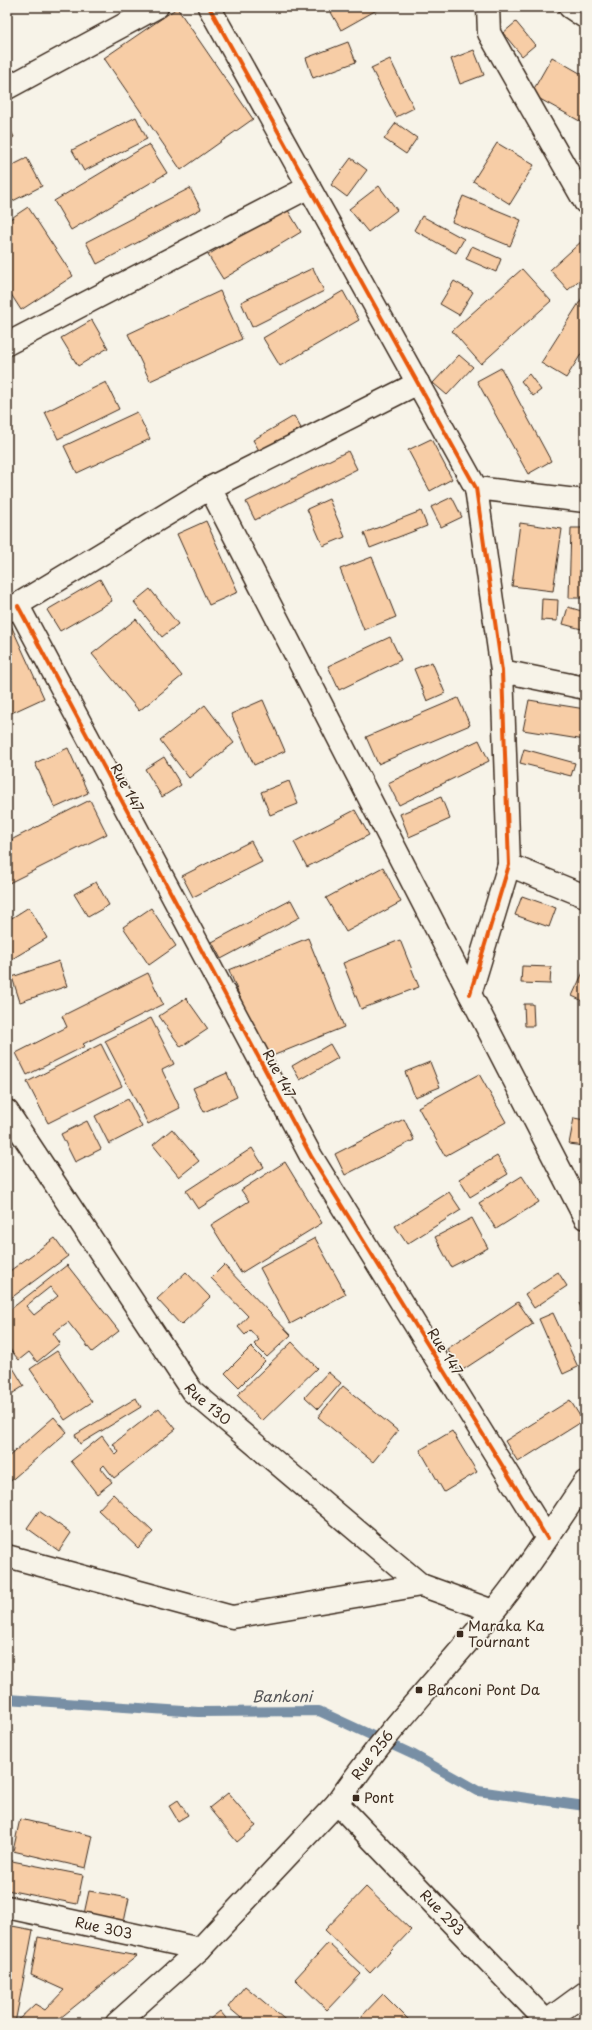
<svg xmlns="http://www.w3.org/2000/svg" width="592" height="2030" font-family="'Playpen Sans',sans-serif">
	<rect width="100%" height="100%" fill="#f7f3e8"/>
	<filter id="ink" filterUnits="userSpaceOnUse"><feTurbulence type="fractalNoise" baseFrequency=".025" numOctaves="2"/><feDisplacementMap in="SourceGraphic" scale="8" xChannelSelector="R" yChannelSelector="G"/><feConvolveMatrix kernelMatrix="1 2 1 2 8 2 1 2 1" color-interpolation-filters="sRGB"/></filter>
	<g filter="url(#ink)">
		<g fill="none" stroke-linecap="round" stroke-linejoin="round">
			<path stroke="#788fa5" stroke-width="10" d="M 7,1699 L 198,1712 L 319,1711 L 414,1755 L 478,1791 L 585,1806"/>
		</g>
		<g fill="#f7cda6" stroke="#3b2a1e" fill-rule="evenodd">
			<path d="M 328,7 L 382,7 L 341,30 Z"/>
			<path d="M 177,8 L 253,119 L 181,170 L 104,58 Z"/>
			<path d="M 516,22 L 535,45 L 522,56 L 503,33 Z"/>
			<path d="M 348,42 L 356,62 L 313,78 L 306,58 Z"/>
			<path d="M 474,50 L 484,75 L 460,84 L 451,59 Z"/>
			<path d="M 552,57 L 585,76 L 585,124 L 531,94 Z"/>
			<path d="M 390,59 L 414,108 L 396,117 L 371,68 Z"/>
			<path d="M 136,117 L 147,139 L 84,171 L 72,150 Z"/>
			<path d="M 7,123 L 14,137 L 7,141 Z"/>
			<path d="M 396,123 L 417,138 L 406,154 L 384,139 Z"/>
			<path d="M 497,143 L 534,165 L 510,204 L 473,181 Z"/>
			<path d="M 149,144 L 167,173 L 71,230 L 54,201 Z"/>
			<path d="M 27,158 L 42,186 L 7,204 L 7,168 Z"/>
			<path d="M 351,158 L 367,170 L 347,197 L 331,185 Z"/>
			<path d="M 379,186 L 397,210 L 368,232 L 349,209 Z"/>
			<path d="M 190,188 L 201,209 L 97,264 L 86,242 Z"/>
			<path d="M 463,196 L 521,220 L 510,246 L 452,222 Z"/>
			<path d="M 28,207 L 73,276 L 21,310 L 7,288 L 7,221 Z"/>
			<path d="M 286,207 L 301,232 L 223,279 L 208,255 Z"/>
			<path d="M 422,216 L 464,239 L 456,253 L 414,230 Z"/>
			<path d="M 583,240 L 585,241 L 585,275 L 568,290 L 550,270 Z"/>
			<path d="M 472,246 L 501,259 L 496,272 L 466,259 Z"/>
			<path d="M 313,268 L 324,291 L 252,327 L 241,302 Z"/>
			<path d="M 522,269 L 551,301 L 481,364 L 452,331 Z"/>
			<path d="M 454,281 L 473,292 L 459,315 L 440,304 Z"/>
			<path d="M 220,291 L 242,339 L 150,381 L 128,334 Z"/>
			<path d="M 343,291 L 359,320 L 280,366 L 263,338 Z"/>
			<path d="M 584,295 L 585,348 L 566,378 L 541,363 Z"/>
			<path d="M 92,320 L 108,348 L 78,366 L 61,338 Z"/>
			<path d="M 459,355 L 473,367 L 447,395 L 433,383 Z"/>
			<path d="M 501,368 L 551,461 L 528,474 L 477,381 Z"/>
			<path d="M 529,374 L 541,390 L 533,396 L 521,381 Z"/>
			<path d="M 106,382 L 119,409 L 58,439 L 45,412 Z"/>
			<path d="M 137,412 L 150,439 L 77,473 L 64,446 Z"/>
			<path d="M 294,416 L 301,428 L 260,452 L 253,440 Z"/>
			<path d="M 431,439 L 452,479 L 430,491 L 408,450 Z"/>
			<path d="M 348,451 L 357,469 L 255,520 L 246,502 Z"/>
			<path d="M 452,497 L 462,517 L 441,527 L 431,507 Z"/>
			<path d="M 329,499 L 345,537 L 323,546 L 307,509 Z"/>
			<path d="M 421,511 L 427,526 L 370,548 L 364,533 Z"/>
			<path d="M 206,521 L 238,592 L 209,605 L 177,534 Z"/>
			<path d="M 520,523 L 562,529 L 553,591 L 512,586 Z"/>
			<path d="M 571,528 L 585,528 L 585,598 L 569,598 Z"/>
			<path d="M 372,557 L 396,617 L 364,630 L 340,569 Z"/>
			<path d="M 100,579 L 112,601 L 60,631 L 47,610 Z"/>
			<path d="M 150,589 L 178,624 L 162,637 L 134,602 Z"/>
			<path d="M 542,599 L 558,600 L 557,621 L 541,620 Z"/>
			<path d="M 568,607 L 585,612 L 585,630 L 563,624 Z"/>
			<path d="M 136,619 L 182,676 L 139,711 L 92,654 Z"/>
			<path d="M 9,621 L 44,698 L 7,715 L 7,622 Z"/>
			<path d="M 390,637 L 401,660 L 339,690 L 328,666 Z"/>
			<path d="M 432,662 L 445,693 L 427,701 L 414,669 Z"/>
			<path d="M 458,698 L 470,725 L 378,764 L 366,737 Z"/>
			<path d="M 263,700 L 285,751 L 254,765 L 231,714 Z"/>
			<path d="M 529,700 L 585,709 L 585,740 L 523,730 Z"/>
			<path d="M 205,705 L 234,743 L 189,778 L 160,740 Z"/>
			<path d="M 479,740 L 489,761 L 399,805 L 388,783 Z"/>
			<path d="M 68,748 L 88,793 L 55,808 L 35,763 Z"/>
			<path d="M 524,749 L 575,763 L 571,776 L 520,763 Z"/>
			<path d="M 164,757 L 181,785 L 162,797 L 145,769 Z"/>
			<path d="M 289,781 L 298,804 L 270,815 L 261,792 Z"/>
			<path d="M 441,797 L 450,819 L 409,837 L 400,814 Z"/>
			<path d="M 90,800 L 107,834 L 7,884 L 7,842 Z"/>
			<path d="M 355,810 L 369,835 L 307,867 L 294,842 Z"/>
			<path d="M 251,841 L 262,862 L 193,897 L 182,876 Z"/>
			<path d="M 383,867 L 401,902 L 346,932 L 326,898 Z"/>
			<path d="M 96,882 L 109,905 L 88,917 L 74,894 Z"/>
			<path d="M 522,896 L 556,908 L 549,927 L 515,915 Z"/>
			<path d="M 291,900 L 300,917 L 221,959 L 212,942 Z"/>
			<path d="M 29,907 L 47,938 L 7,962 L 7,921 Z"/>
			<path d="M 151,908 L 176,946 L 149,965 L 123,927 Z"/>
			<path d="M 308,938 L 344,1027 L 265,1059 L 229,970 Z"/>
			<path d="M 400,940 L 419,987 L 361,1009 L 343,963 Z"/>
			<path d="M 59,961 L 67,986 L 20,1002 L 12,977 Z"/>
			<path d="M 522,966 L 551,967 L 550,984 L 521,983 Z"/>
			<path d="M 585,968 L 585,1002 L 572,996 Z"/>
			<path d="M 148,973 L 163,1004 L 83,1044 L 85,1046 L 27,1075 L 16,1053 L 67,1027 L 62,1016 Z"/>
			<path d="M 186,998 L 208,1029 L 181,1047 L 159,1016 Z"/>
			<path d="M 524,1004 L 533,1004 L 534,1026 L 525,1026 Z"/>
			<path d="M 151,1018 L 174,1064 L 162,1070 L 180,1108 L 148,1124 L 105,1041 Z"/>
			<path d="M 101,1044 L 122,1086 L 48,1123 L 27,1082 Z"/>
			<path d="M 330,1044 L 338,1058 L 300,1080 L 292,1066 Z"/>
			<path d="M 430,1062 L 440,1087 L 415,1097 L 405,1072 Z"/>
			<path d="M 227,1073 L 237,1097 L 204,1112 L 193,1088 Z"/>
			<path d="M 479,1074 L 506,1122 L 445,1156 L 418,1107 Z"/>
			<path d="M 128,1099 L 142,1127 L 109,1144 L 95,1116 Z"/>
			<path d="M 574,1118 L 585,1120 L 585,1146 L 569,1144 Z"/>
			<path d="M 404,1119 L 414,1140 L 345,1175 L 335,1154 Z"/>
			<path d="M 87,1121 L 101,1149 L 75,1162 L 61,1134 Z"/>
			<path d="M 172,1129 L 199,1161 L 179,1177 L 153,1145 Z"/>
			<path d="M 252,1148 L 264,1167 L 198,1209 L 186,1191 Z"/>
			<path d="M 497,1156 L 508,1174 L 470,1197 L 459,1179 Z"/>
			<path d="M 285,1162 L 322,1223 L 241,1273 L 211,1225 L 249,1201 L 241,1190 Z"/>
			<path d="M 522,1176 L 539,1202 L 496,1229 L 479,1203 Z"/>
			<path d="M 449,1192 L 461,1210 L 407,1244 L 395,1226 Z"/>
			<path d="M 472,1218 L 488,1248 L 451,1267 L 435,1237 Z"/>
			<path d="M 55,1238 L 68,1256 L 7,1301 L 7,1273 Z"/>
			<path d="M 315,1238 L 346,1294 L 290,1324 L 260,1268 Z"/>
			<path d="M 67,1265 L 119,1331 L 92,1352 L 68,1322 L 53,1333 L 60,1343 L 37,1362 L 29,1352 L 19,1360 L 7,1346 L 7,1312 ZM 50,1287 L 58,1296 L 34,1315 L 26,1306 Z"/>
			<path d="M 224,1265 L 291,1335 L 267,1357 L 254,1344 L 259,1340 L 250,1330 L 245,1335 L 238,1327 L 248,1316 L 211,1278 Z"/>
			<path d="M 186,1272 L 210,1297 L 181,1325 L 157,1299 Z"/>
			<path d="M 558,1272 L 567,1286 L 534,1308 L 525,1294 Z"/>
			<path d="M 585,1300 L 585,1316 L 579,1303 Z"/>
			<path d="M 518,1302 L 533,1324 L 461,1371 L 447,1349 Z"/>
			<path d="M 553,1313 L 578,1367 L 563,1374 L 539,1319 Z"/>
			<path d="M 292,1342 L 317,1368 L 262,1421 L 237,1395 Z"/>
			<path d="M 251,1347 L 265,1361 L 239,1387 L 225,1373 Z"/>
			<path d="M 57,1351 L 92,1402 L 65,1420 L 30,1369 Z"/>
			<path d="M 7,1358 L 24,1386 L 7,1397 Z"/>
			<path d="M 328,1372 L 341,1383 L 318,1409 L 305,1397 Z"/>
			<path d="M 343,1386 L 398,1431 L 373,1462 L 318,1417 Z"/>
			<path d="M 136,1398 L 141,1407 L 80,1444 L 75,1435 Z"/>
			<path d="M 570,1400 L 583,1421 L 518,1462 L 505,1441 Z"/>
			<path d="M 159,1408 L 176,1429 L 114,1478 L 104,1465 L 101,1468 L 112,1482 L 97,1494 L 71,1461 L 102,1436 L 116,1455 L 119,1452 L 113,1444 Z"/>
			<path d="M 54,1417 L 67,1432 L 7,1484 L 7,1458 Z"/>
			<path d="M 452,1431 L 477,1472 L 444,1492 L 420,1450 Z"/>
			<path d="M 113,1494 L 153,1532 L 138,1548 L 98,1510 Z"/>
			<path d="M 39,1511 L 71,1533 L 59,1551 L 27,1528 Z"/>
			<path d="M 228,1793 L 256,1826 L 237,1842 L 209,1808 Z"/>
			<path d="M 178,1800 L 188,1815 L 178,1821 L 169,1806 Z"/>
			<path d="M 20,1819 L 93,1836 L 86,1868 L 13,1851 Z"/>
			<path d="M 7,1860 L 83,1875 L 77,1904 L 7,1890 Z"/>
			<path d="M 366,1887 L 411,1930 L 370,1973 L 325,1930 Z"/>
			<path d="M 89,1891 L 129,1898 L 124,1922 L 84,1914 Z"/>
			<path d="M 7,1925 L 33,1930 L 15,2023 L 7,2023 Z"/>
			<path d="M 38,1937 L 137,1956 L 54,2023 L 22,2023 L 18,2020 L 35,2004 L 45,2010 L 64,1990 L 31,1975 Z"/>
			<path d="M 328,1943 L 361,1974 L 327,2010 L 295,1979 Z"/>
			<path d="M 245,1986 L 289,2023 L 247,2023 L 228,2007 Z"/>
			<path d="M 383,1994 L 410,2021 L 408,2023 L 363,2023 L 359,2019 Z"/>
			<path d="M 220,2011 L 230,2023 L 205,2023 Z"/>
		</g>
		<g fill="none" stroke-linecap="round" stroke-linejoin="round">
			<g stroke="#3b2a1e" stroke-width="25">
				<g id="street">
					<path d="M 209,7 L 476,488 L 502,671 L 509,865 L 470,994"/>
					<path d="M 488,7 L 489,33 L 585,202"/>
					<path d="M 570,7 L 585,17"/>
					<path d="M 7,88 L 157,7"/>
					<path d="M 7,344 L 309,187"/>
					<path d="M 210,488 L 585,1218"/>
					<path d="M 476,488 L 585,501"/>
					<path d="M 18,606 L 311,1156 L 547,1538"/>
					<path d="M 7,611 L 210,488 L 418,383"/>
					<path d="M 502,671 L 585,688"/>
					<path d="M 509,865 L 585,896"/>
					<path id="s1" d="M 7,1111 L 192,1391 L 421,1585 L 493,1611"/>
					<path d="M 7,1556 L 232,1617 L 421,1585"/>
					<path id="s2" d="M 337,1803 L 548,2023"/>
					<path id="s3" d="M 7,1907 L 200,1949"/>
					<path d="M 544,2023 L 585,1993"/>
				</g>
			</g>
			<g stroke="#3b2a1e" stroke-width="25">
				<g id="secondary">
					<path id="s4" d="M 117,2023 L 200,1949 L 337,1803 C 383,1735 440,1676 492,1613 C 526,1572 555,1526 585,1482"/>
				</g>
			</g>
			<use href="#street" stroke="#f7f3e8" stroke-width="22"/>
			<use href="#secondary" stroke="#f7f3e8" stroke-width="22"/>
			<g stroke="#f7f3e8" stroke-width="6">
				<g id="cycleway">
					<path d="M 209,7 L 476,488 L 502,671 L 509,865 L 470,994"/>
					<path d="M 18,606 L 311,1156 L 547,1538"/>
				</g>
			</g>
			<use href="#cycleway" stroke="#e8590c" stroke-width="4"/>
		</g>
	</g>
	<g fill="#3b2a1e" stroke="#f7f3e8" stroke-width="1.5">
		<rect x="456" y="1630" width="8" height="8" rx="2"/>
		<rect x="415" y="1686" width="8" height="8" rx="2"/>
		<rect x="352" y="1794" width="8" height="8" rx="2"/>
	</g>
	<g text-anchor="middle" stroke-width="3.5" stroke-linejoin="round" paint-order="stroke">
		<g font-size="14" fill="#3b2a1e" stroke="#f7f3e8">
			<text transform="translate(127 788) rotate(62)" y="5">Rue 147</text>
			<text transform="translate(279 1074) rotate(62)" y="5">Rue 147</text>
			<text transform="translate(445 1352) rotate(58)" y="5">Rue 147</text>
			<text dy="5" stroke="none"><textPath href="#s1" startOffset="356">Rue 130</textPath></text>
			<text dy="5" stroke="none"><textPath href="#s4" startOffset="371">Rue 256</textPath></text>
			<text dy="5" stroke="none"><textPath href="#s2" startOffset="152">Rue 293</textPath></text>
			<text dy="5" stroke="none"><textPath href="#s3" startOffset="99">Rue 303</textPath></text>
		</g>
		<g font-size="14" fill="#3b2a1e" stroke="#f7f3e8" text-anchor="start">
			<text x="468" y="1631">Maraka Ka<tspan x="468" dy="16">Tournant</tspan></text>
			<text x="427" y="1695">Banconi Pont Da</text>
			<text x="364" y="1803">Pont</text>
		</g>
		<g font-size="15" font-style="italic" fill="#545456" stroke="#f7f3e8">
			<text x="282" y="1702">Bankoni</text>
		</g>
	</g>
	<rect width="592" height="2030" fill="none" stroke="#f7f3e8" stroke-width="24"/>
	<rect x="12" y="12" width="568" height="2006" fill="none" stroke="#3b2a1e" stroke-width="1.5" filter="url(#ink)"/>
</svg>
